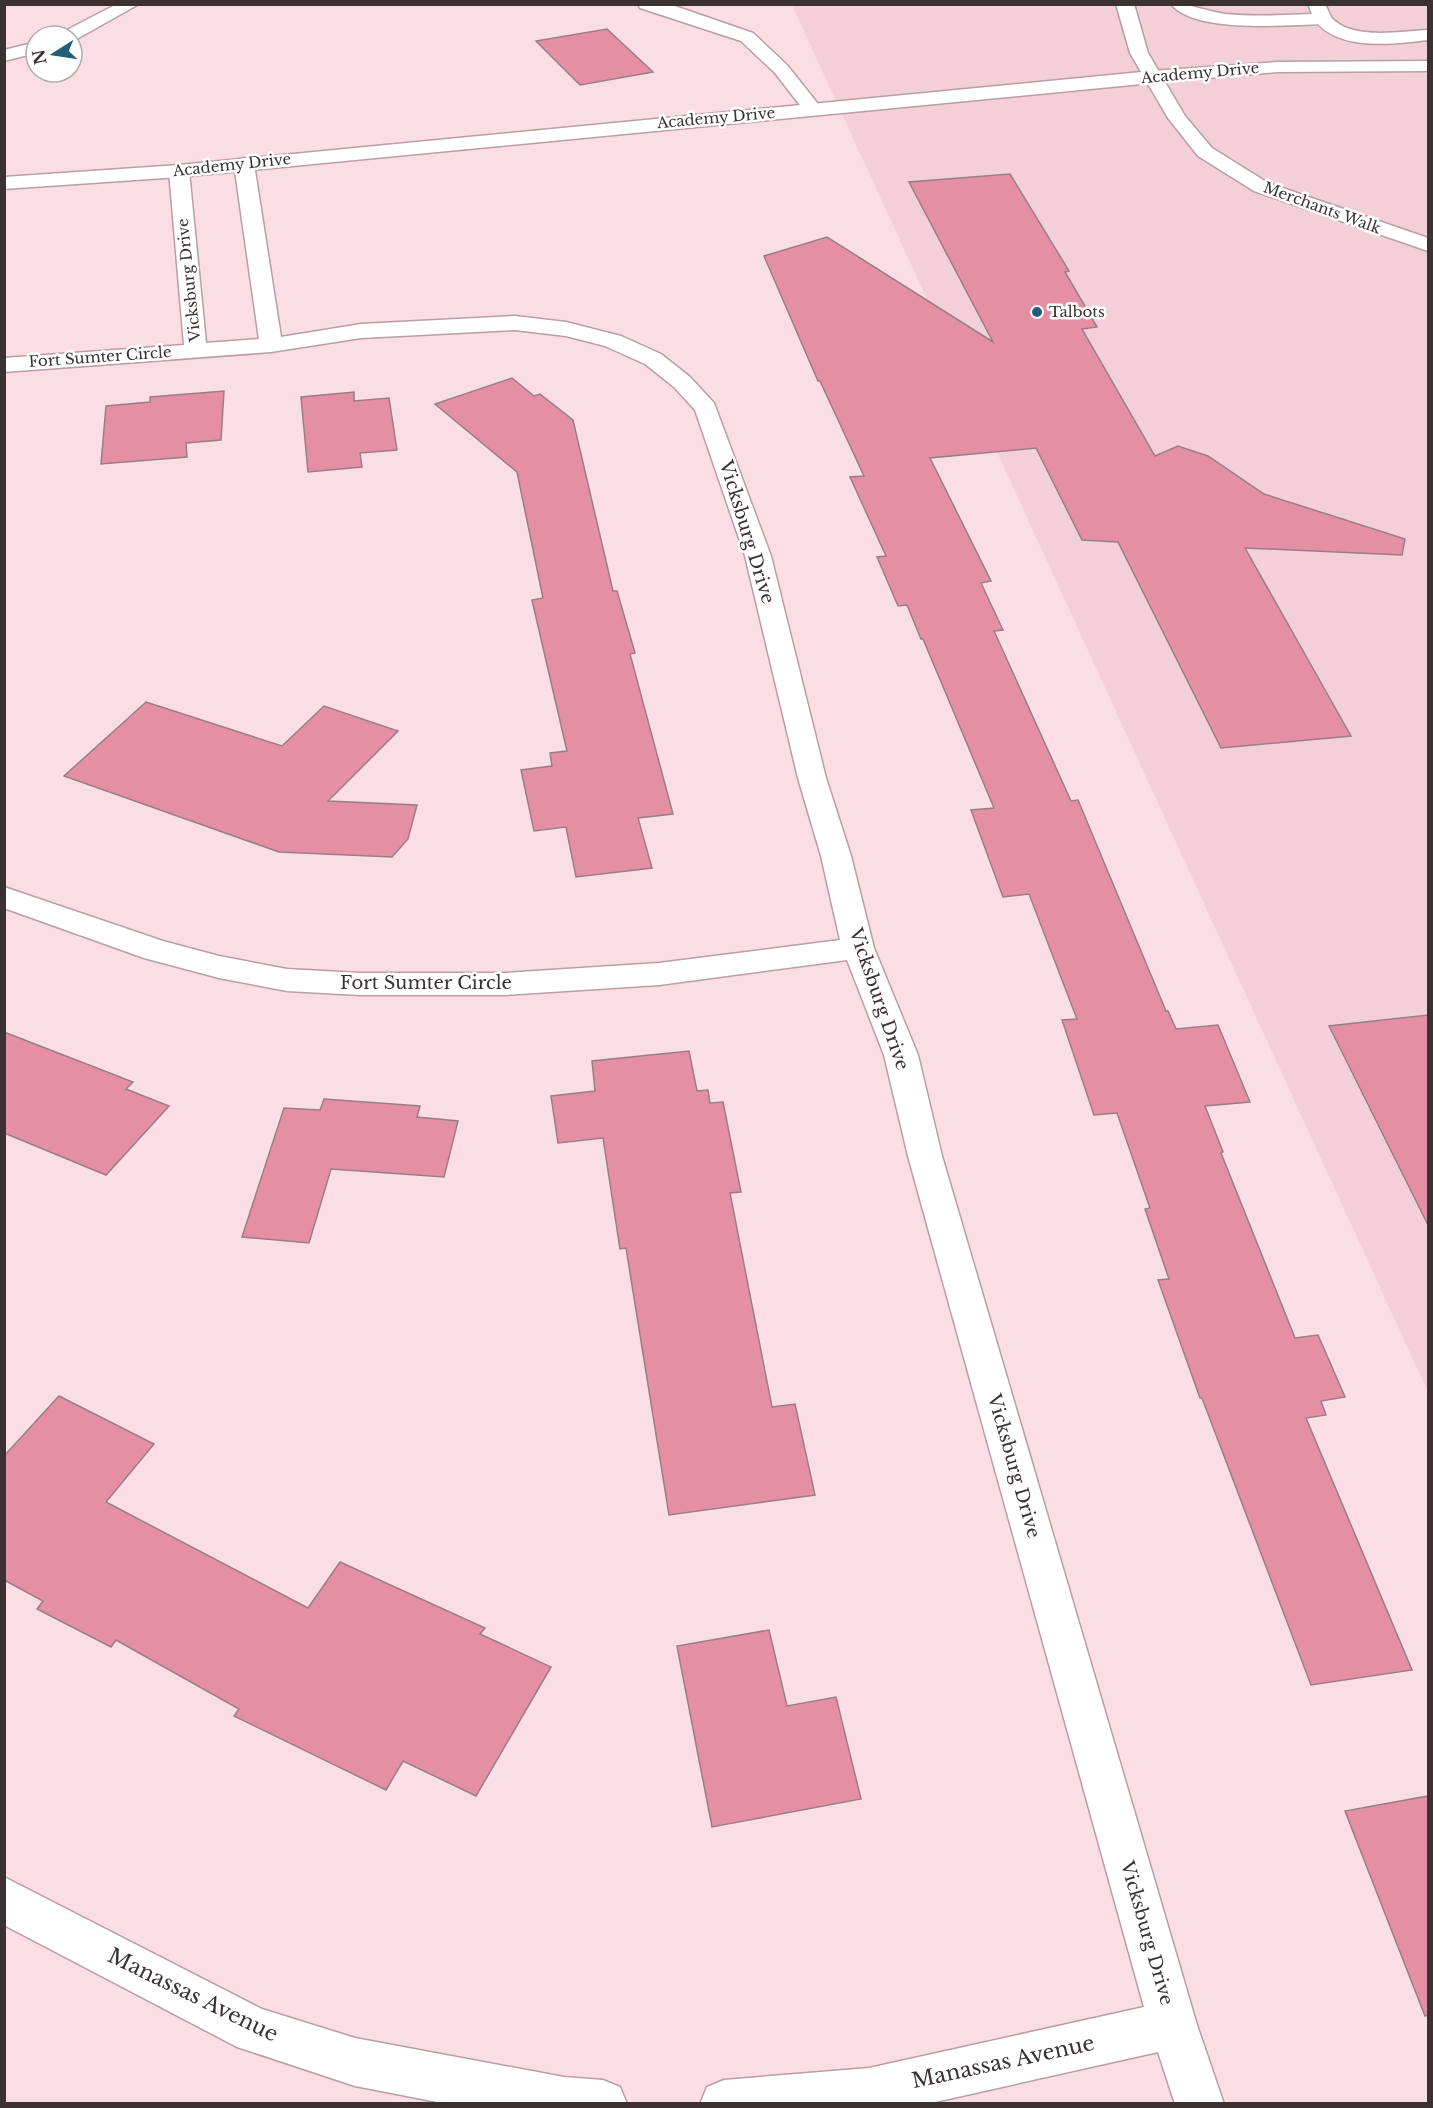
<svg xmlns="http://www.w3.org/2000/svg" width="1433" height="2108" font-family="'Libre Baskerville',serif">
	<rect width="100%" height="100%" fill="#fbdee4"/>
	<path fill="#f3cfd7" d="M 792,5 L 1428,5 L 1428,1392 L 859,151 Z"/>
	<g fill="#e58fa5" stroke="#997f85" stroke-width="1.5">
		<path d="M 607,29 L 653,72 L 580,85 L 536,41 Z"/>
		<path d="M 1010,174 L 1069,271 L 1065,272 L 1097,327 L 1082,329 L 1155,456 L 1178,446 L 1208,456 L 1264,494 L 1405,539 L 1402,555 L 1245,548 L 1351,736 L 1221,748 L 1118,542 L 1082,540 L 1036,448 L 930,458 L 991,581 L 981,583 L 1003,630 L 994,631 L 1071,801 L 1078,800 L 1166,1011 L 1168,1011 L 1176,1029 L 1218,1025 L 1250,1102 L 1205,1106 L 1223,1152 L 1221,1153 L 1295,1338 L 1318,1335 L 1345,1397 L 1321,1401 L 1326,1415 L 1306,1418 L 1412,1670 L 1311,1685 L 1202,1398 L 1200,1398 L 1158,1280 L 1169,1279 L 1145,1209 L 1150,1208 L 1117,1113 L 1094,1115 L 1062,1020 L 1077,1019 L 1029,894 L 1003,897 L 971,810 L 994,808 L 923,639 L 921,639 L 907,605 L 898,606 L 877,557 L 886,556 L 850,477 L 864,476 L 820,381 L 818,381 L 764,256 L 827,237 L 993,342 L 909,182 Z"/>
		<path d="M 512,378 L 534,396 L 540,394 L 573,420 L 613,591 L 617,591 L 635,653 L 630,654 L 673,814 L 638,818 L 652,868 L 576,877 L 566,827 L 534,831 L 521,770 L 552,766 L 550,753 L 567,751 L 532,600 L 543,598 L 517,472 L 435,404 Z"/>
		<path d="M 224,391 L 221,440 L 186,443 L 187,457 L 101,464 L 106,406 L 150,402 L 150,397 Z"/>
		<path d="M 354,392 L 354,401 L 389,398 L 397,450 L 360,453 L 362,467 L 308,472 L 301,397 Z"/>
		<path d="M 146,702 L 282,746 L 324,706 L 398,731 L 328,801 L 417,805 L 408,839 L 392,857 L 279,852 L 64,776 Z"/>
		<path d="M 1428,1015 L 1428,1225 L 1329,1026 Z"/>
		<path d="M 4,1032 L 133,1082 L 126,1089 L 169,1106 L 106,1175 L 4,1133 Z"/>
		<path d="M 689,1051 L 697,1091 L 708,1090 L 710,1103 L 723,1102 L 741,1192 L 730,1193 L 772,1407 L 795,1404 L 815,1495 L 669,1515 L 626,1248 L 620,1249 L 603,1138 L 558,1143 L 551,1096 L 595,1091 L 592,1061 Z"/>
		<path d="M 324,1099 L 420,1106 L 417,1117 L 458,1121 L 444,1177 L 331,1169 L 309,1243 L 242,1237 L 284,1108 L 320,1110 Z"/>
		<path d="M 59,1396 L 154,1444 L 106,1502 L 308,1608 L 340,1562 L 485,1628 L 480,1634 L 551,1667 L 476,1796 L 403,1761 L 386,1790 L 234,1716 L 239,1709 L 116,1640 L 111,1647 L 37,1609 L 43,1601 L 4,1580 L 4,1456 Z"/>
		<path d="M 769,1630 L 787,1706 L 836,1697 L 861,1799 L 712,1827 L 677,1646 Z"/>
		<path d="M 1428,1796 L 1428,2015 L 1425,2016 L 1345,1811 Z"/>
	</g>
	<g fill="none" stroke-linecap="round" stroke-linejoin="round">
		<g stroke="#b99ea4" stroke-width="3">
			<path id="lane" d="M 1171,4 C 1192,4 1205,11 1226,14 C 1255,17 1284,15 1312,14 L 1308,4 L 1325,4 L 1332,19 L 1329,23 L 1323,24 C 1287,25 1195,34 1171,4 Z"/>
		</g>
		<g stroke="#b99ea4" stroke-width="3">
			<g id="street">
				<path d="M 117,4 L 139,4 L 75,40 L 72,41 L 72,36 L 60,36 L 63,32 Z"/>
				<path d="M 638,4 L 669,4 L 753,33 L 787,65 L 822,109 L 820,113 L 806,113 L 775,73 L 741,41 L 640,8 Z"/>
				<path d="M 1116,4 L 1134,4 L 1148,53 L 1185,116 L 1212,148 L 1268,183 L 1428,238 L 1428,251 L 1254,191 L 1198,156 L 1168,118 L 1130,53 Z"/>
				<path d="M 1323,14 C 1332,16 1337,25 1347,28 C 1372,37 1403,31 1428,30 L 1428,40 C 1394,44 1337,52 1314,19 L 1317,15 Z"/>
				<path d="M 36,42 L 36,53 L 4,61 L 4,50 Z"/>
				<path d="M 244,158 L 251,160 L 254,164 L 281,337 L 361,324 L 515,316 L 566,322 L 621,336 L 661,354 L 690,377 L 714,403 L 771,556 L 826,778 L 851,856 L 874,948 L 918,1055 L 942,1156 L 1197,2025 L 1224,2104 L 1175,2104 L 1158,2052 L 926,2104 L 700,2104 L 707,2087 L 724,2080 L 869,2068 L 1144,2007 L 908,1156 L 884,1055 L 847,960 L 659,985 L 506,995 L 360,995 L 287,991 L 219,978 L 144,958 L 4,908 L 4,887 L 163,941 L 219,956 L 287,969 L 360,973 L 506,973 L 659,963 L 840,940 L 821,856 L 798,778 L 745,556 L 695,410 L 674,387 L 645,364 L 605,346 L 566,336 L 515,330 L 361,338 L 271,352 L 4,372 L 4,358 L 184,345 L 169,171 L 172,167 L 186,167 L 189,171 L 206,343 L 259,339 L 234,164 L 237,160 Z"/>
				<path d="M 4,1877 L 262,2009 L 355,2038 L 564,2077 L 603,2080 L 620,2087 L 627,2104 L 448,2104 L 355,2086 L 237,2047 L 4,1925 Z"/>
			</g>
		</g>
		<g stroke="#b99ea4" stroke-width="3">
			<path id="secondary" d="M 1428,61 L 1428,71 L 1278,72 L 1152,83 L 179,177 L 4,189 L 4,177 L 179,165 L 1152,71 L 1278,62 Z"/>
		</g>
		<use href="#lane" fill="#fff" fill-rule="evenodd"/>
		<use href="#street" fill="#fff" fill-rule="evenodd"/>
		<use href="#secondary" fill="#fff" fill-rule="evenodd"/>
	</g>
	<circle fill="#235e76" stroke="#fff" stroke-width="2" cx="1037" cy="312" r="6"/>
	<g text-anchor="middle" stroke-width="5" stroke-linejoin="round" paint-order="stroke">
		<g font-size="15" fill="#3b3032" stroke="#fff">
			<text transform="translate(1200 73) rotate(-5)" y="5">Academy Drive</text>
			<text transform="translate(716 118) rotate(-5)" y="5">Academy Drive</text>
			<text transform="translate(232 165) rotate(-6)" y="5">Academy Drive</text>
			<text transform="translate(1322 208) rotate(20)" y="5">Merchants Walk</text>
			<text transform="translate(189 280) rotate(-96)" y="5">Vicksburg Drive</text>
			<text transform="translate(100 357) rotate(-4)" y="5">Fort Sumter Circle</text>
		</g>
		<g font-size="15" fill="#3b3032" stroke="#fff" text-anchor="start">
			<text x="1049" y="317">Talbots</text>
		</g>
		<g font-size="18" fill="#3b3032" stroke="#fff">
			<text transform="translate(747 532) rotate(73)" y="6">Vicksburg Drive</text>
			<text x="426" y="989">Fort Sumter Circle</text>
			<text transform="translate(879 999) rotate(71)" y="6">Vicksburg Drive</text>
			<text transform="translate(1014 1466) rotate(74)" y="6">Vicksburg Drive</text>
			<text transform="translate(1147 1933) rotate(74)" y="6">Vicksburg Drive</text>
		</g>
		<g font-size="21" fill="#3b3032" stroke="#fff">
			<text transform="translate(193 1995) rotate(26)" y="7">Manassas Avenue</text>
			<text transform="translate(1003 2062) rotate(-12)" y="7">Manassas Avenue</text>
		</g>
	</g>
	<rect width="1433" height="2108" fill="none" stroke="#3b3032" stroke-width="12"/>
	<g transform="translate(54 54) rotate(258)"><circle r="28" fill="#ffffff" stroke="#b1acad" stroke-width="1.5"/>
	<path d="M0-4.5L10 22L0 15L-10 22Z" fill="#235e76"/>
	<text y="-9" font-size="16" font-weight="bold" text-anchor="middle" fill="#3b3032">N</text>
	</g>
</svg>
